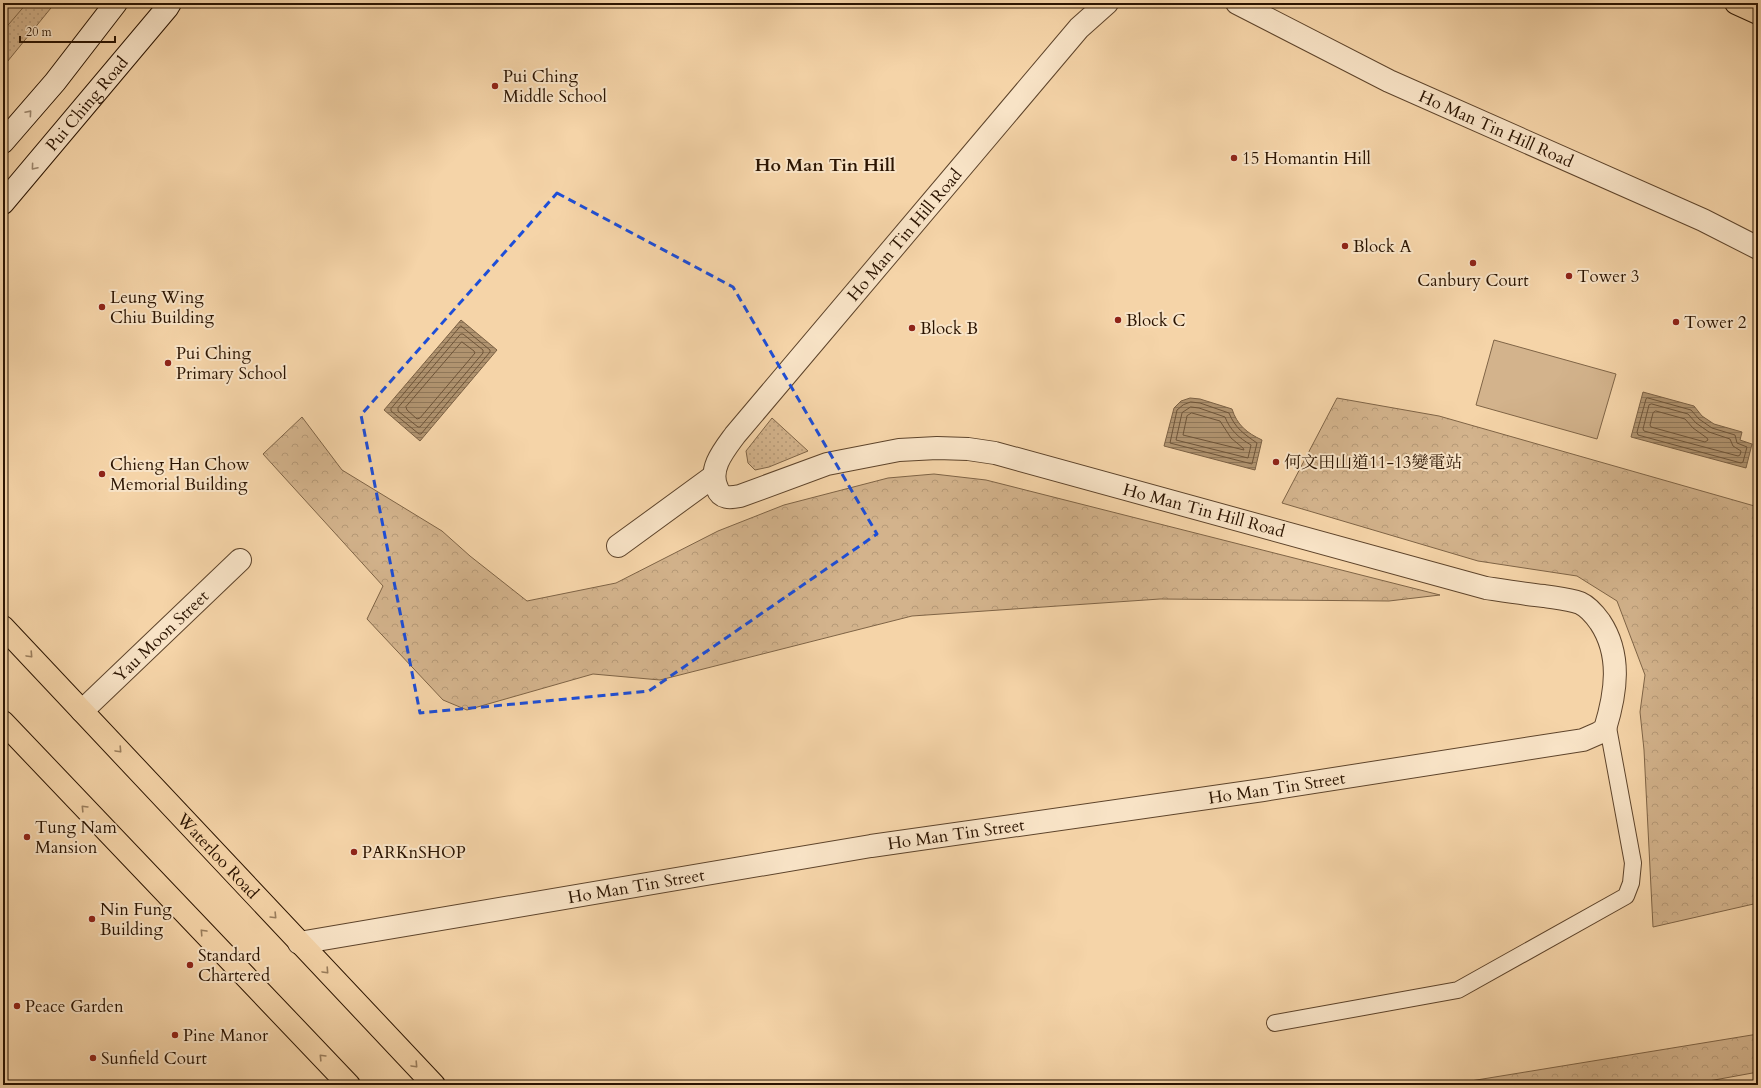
<svg xmlns="http://www.w3.org/2000/svg" width="1761" height="1088" font-family="Cardo,'Noto Serif TC',serif">
	<defs>
		<pattern id="grass-dots" width="8" height="8" patternUnits="userSpaceOnUse"><rect width="8" height="8" fill="#d3b38c"/><path d="M2 2h.1M6 6h.1" fill="none" stroke="#b59977" stroke-width="1.8" stroke-linecap="round"/></pattern>
		<pattern id="forest-crowns" width="20" height="18" patternUnits="userSpaceOnUse"><rect width="20" height="18" fill="#d3b38c"/><path d="M2 6a3 3 0 1 1 6 0M12 15a3 3 0 1 1 6 0" fill="none" stroke="#b59977"/></pattern>
		<pattern id="water-rules" width="6" height="5" patternUnits="userSpaceOnUse"><rect width="6" height="5" fill="#b0936f"/><path d="M0 2.5h6" fill="none" stroke="#8f7759"/></pattern>
	</defs>
	<rect width="100%" height="100%" fill="#f5d4a8"/>
	<filter id="stains"><feTurbulence type="fractalNoise" baseFrequency=".005" numOctaves="4"/><feColorMatrix values="0 0 0 0 .2 0 0 0 0 .09 0 0 0 0 .02 0 0 0 .5 -.17"/></filter>
	<radialGradient id="worn" r=".72"><stop offset=".6" stop-color="#630" stop-opacity="0"/><stop offset="1" stop-color="#630" stop-opacity=".3"/></radialGradient>
	<g fill="url(#grass-dots)" stroke="#7f6446">
		<path d="M 3,3 L 55,3 L 3,67 Z"/>
		<path d="M 772,418 L 808,451 L 769,467 L 755,470 L 748,463 L 746,451 Z"/>
	</g>
	<g fill="url(#forest-crowns)" stroke="#7f6446">
		<path d="M 1337,398 L 1439,416 L 1758,507 L 1758,903 L 1653,927 L 1644,750 L 1640,712 L 1645,675 L 1617,601 L 1577,576 L 1478,561 L 1282,503 Z"/>
		<path d="M 302,417 L 342,470 L 442,531 L 470,556 L 527,601 L 616,583 L 718,531 L 784,505 L 888,478 L 934,474 L 986,480 L 1440,595 L 1389,601 L 1160,599 L 912,616 L 660,680 L 593,674 L 467,710 L 443,700 L 367,619 L 383,586 L 263,454 Z"/>
		<path d="M 1758,1034 L 1758,1072 L 1687,1085 L 1446,1085 Z"/>
	</g>
	<g fill="#d3b38c" stroke="#7f6446">
		<path d="M 3,3 L 27,3 L 3,31 Z"/>
		<path d="M 1494,340 L 1616,374 L 1597,439 L 1476,405 Z"/>
	</g>
	<g fill="url(#water-rules)" stroke="#7b6043">
		<path d="M 461,320 L 497,350 L 420,441 L 384,410 Z"/>
		<path d="M 1643,392 L 1694,406 L 1702,416 L 1714,424 L 1742,432 L 1740,440 L 1752,444 L 1746,468 L 1631,437 Z"/>
		<path d="M 1190,398 L 1200,399 L 1232,409 C 1237,425 1247,433 1262,440 L 1255,470 L 1164,446 L 1174,408 L 1181,401 Z"/>
	</g>
	<g fill="none" stroke-linecap="round" stroke-linejoin="round">
		<g stroke="#6e5438" stroke-width="1">
			<path d="M 461,326 L 490,350 L 490,352 L 421,434 L 419,434 L 391,411 L 391,409 Z"/>
			<path d="M 461,334 L 463,334 L 483,350 L 483,353 L 420,427 L 418,427 L 398,411 L 398,408 Z"/>
			<path d="M 462,342 L 474,351 L 475,353 L 420,418 L 417,419 L 407,410 L 406,407 Z"/>
			<path d="M 1648,398 L 1691,410 L 1699,419 L 1712,428 L 1735,435 L 1737,443 L 1747,447 L 1743,462 L 1741,463 L 1638,435 L 1637,432 L 1646,399 Z"/>
			<path d="M 1191,402 L 1200,403 L 1229,413 C 1235,428 1244,434 1257,443 L 1252,464 L 1170,443 L 1177,410 L 1183,405 Z"/>
			<path d="M 1652,404 L 1688,414 L 1696,423 L 1709,432 L 1730,439 L 1733,446 L 1741,451 L 1740,455 L 1738,456 L 1644,431 L 1643,429 L 1649,405 Z"/>
			<path d="M 1191,407 L 1199,408 L 1225,417 C 1230,430 1239,438 1251,445 L 1248,458 L 1176,440 L 1182,413 Z"/>
			<path d="M 1656,411 L 1685,419 L 1693,428 L 1707,438 L 1708,440 L 1705,442 L 1651,427 L 1650,425 L 1653,413 Z"/>
			<path d="M 1192,413 L 1220,421 L 1231,438 L 1243,448 L 1244,450 L 1183,435 L 1187,416 Z"/>
		</g>
		<g stroke="#5e442b" stroke-width="18">
			<path id="lane" d="M 1275,1023 L 1458,990 L 1626,896 L 1631,883 L 1633,863 L 1607,722"/>
		</g>
		<g stroke="#5e442b" stroke-width="24">
			<g id="street">
				<path id="s1" d="M 1237,3 L 1389,81 L 1703,220 L 1758,248"/>
				<path d="M 618,546 L 714,476"/>
				<path id="s2" d="M 82,711 L 240,560"/>
				<path id="s3" d="M 299,943 L 871,846 L 1263,790 L 1583,740 L 1599,733 L 1605,729 C 1616,693 1622,655 1600,622 C 1595,615 1589,607 1580,603 C 1569,599 1556,598 1544,596 C 1525,594 1506,591 1486,588 L 995,453 L 968,449 L 937,448 L 899,450 L 827,464 L 740,496 C 730,498 721,499 717,488 C 708,469 724,450 735,435 L 1079,28 L 1107,3"/>
			</g>
		</g>
		<g stroke="#2b1401" stroke-width="24">
			<g id="secondary">
				<path d="M 3,142 L 55,82 L 116,3"/>
				<path id="s4" d="M 3,203 L 167,8 L 170,3"/>
			</g>
		</g>
		<g stroke="#2b1401" stroke-width="24">
			<g id="primary">
				<path id="s5" d="M 3,627 L 434,1085"/>
				<path d="M 3,722 L 349,1085"/>
			</g>
		</g>
		<g stroke="#2b1401" stroke-width="24">
			<path id="highway" d="M 1736,3 L 1758,13"/>
		</g>
		<use href="#lane" stroke="#f8e3c6" stroke-width="16"/>
		<use href="#street" stroke="#f8e3c6" stroke-width="22"/>
		<use href="#secondary" stroke="#f8e3c6" stroke-width="22"/>
		<use href="#primary" stroke="#f5d4a8" stroke-width="22"/>
		<use href="#highway" stroke="#f5d4a8" stroke-width="22"/>
	</g>
	<defs><path id="oneway-chevron" d="M-2-3.5L2.5 0L-2 3.5" fill="none" stroke-width="1.6" stroke-linecap="round" stroke-linejoin="round"/></defs>
	<g stroke="#9c866d">
		<use href="#oneway-chevron" transform="translate(29 113) rotate(-49)"/>
		<use href="#oneway-chevron" transform="translate(34 167) rotate(130)"/>
	</g>
	<g stroke="#9a7e5d">
		<use href="#oneway-chevron" transform="translate(30 655) rotate(47)"/>
		<use href="#oneway-chevron" transform="translate(119 750) rotate(47)"/>
		<use href="#oneway-chevron" transform="translate(84 808) rotate(-134)"/>
		<use href="#oneway-chevron" transform="translate(274 916) rotate(46)"/>
		<use href="#oneway-chevron" transform="translate(203 932) rotate(-133)"/>
		<use href="#oneway-chevron" transform="translate(326 971) rotate(47)"/>
		<use href="#oneway-chevron" transform="translate(322 1057) rotate(-134)"/>
		<use href="#oneway-chevron" transform="translate(415 1065) rotate(47)"/>
	</g>
	<path fill="none" stroke="#1d4ed8" stroke-width="3" stroke-dasharray="8 5" stroke-linejoin="round" d="M 557,193 L 733,287 L 877,534 L 649,691 L 420,713 L 361,415 Z"/>
	<g fill="#8f2418" stroke="#f8e3c6" stroke-width="1.5">
		<circle cx="495" cy="86" r="4"/>
		<circle cx="1234" cy="158" r="4"/>
		<circle cx="1345" cy="246" r="4"/>
		<circle cx="1473" cy="263" r="4"/>
		<circle cx="1569" cy="276" r="4"/>
		<circle cx="102" cy="307" r="4"/>
		<circle cx="1118" cy="320" r="4"/>
		<circle cx="1676" cy="322" r="4"/>
		<circle cx="912" cy="328" r="4"/>
		<circle cx="168" cy="363" r="4"/>
		<circle cx="1276" cy="462" r="4"/>
		<circle cx="102" cy="474" r="4"/>
		<circle cx="27" cy="837" r="4"/>
		<circle cx="354" cy="852" r="4"/>
		<circle cx="92" cy="919" r="4"/>
		<circle cx="190" cy="965" r="4"/>
		<circle cx="17" cy="1006" r="4"/>
		<circle cx="175" cy="1035" r="4"/>
		<circle cx="93" cy="1058" r="4"/>
	</g>
	<g text-anchor="middle" stroke-width="4" stroke-linejoin="round" paint-order="stroke">
		<g font-size="17" fill="#2b1401" stroke="#f8e3c6" text-anchor="start">
			<text x="503" y="82">Pui Ching<tspan x="503" dy="20">Middle School</tspan></text>
			<text x="1242" y="164">15 Homantin Hill</text>
			<text x="1353" y="252">Block A</text>
			<text x="1577" y="282">Tower 3</text>
			<text x="1473" y="286" text-anchor="middle">Canbury Court</text>
			<text x="110" y="303">Leung Wing<tspan x="110" dy="20">Chiu Building</tspan></text>
			<text x="1126" y="326">Block C</text>
			<text x="1684" y="328">Tower 2</text>
			<text x="920" y="334">Block B</text>
			<text x="176" y="359">Pui Ching<tspan x="176" dy="20">Primary School</tspan></text>
			<text x="1284" y="468">何文田山道11-13變電站</text>
			<text x="110" y="470">Chieng Han Chow<tspan x="110" dy="20">Memorial Building</tspan></text>
			<text x="35" y="833">Tung Nam<tspan x="35" dy="20">Mansion</tspan></text>
			<text x="362" y="858">PARKnSHOP</text>
			<text x="100" y="915">Nin Fung<tspan x="100" dy="20">Building</tspan></text>
			<text x="198" y="961">Standard<tspan x="198" dy="20">Chartered</tspan></text>
			<text x="25" y="1012">Peace Garden</text>
			<text x="183" y="1041">Pine Manor</text>
			<text x="101" y="1064">Sunfield Court</text>
		</g>
		<g font-size="17" fill="#2b1401" stroke="#f8e3c6">
			<text dy="6" stroke="none"><textPath href="#s4" startOffset="130">Pui Ching Road</textPath></text>
			<text dy="6" stroke="none"><textPath href="#s1" startOffset="288">Ho Man Tin Hill Road</textPath></text>
			<text dy="6" stroke="none"><textPath href="#s3" startOffset="2679">Ho Man Tin Hill Road</textPath></text>
			<text transform="translate(1204 510) rotate(15)" y="6">Ho Man Tin Hill Road</text>
			<text dy="6" stroke="none"><textPath href="#s2" startOffset="109">Yau Moon Street</textPath></text>
			<text dy="6" stroke="none"><textPath href="#s3" startOffset="990">Ho Man Tin Street</textPath></text>
			<text dy="6" stroke="none"><textPath href="#s3" startOffset="666">Ho Man Tin Street</textPath></text>
			<text dy="6" stroke="none"><textPath href="#s5" startOffset="314">Waterloo Road</textPath></text>
			<text dy="6" stroke="none"><textPath href="#s3" startOffset="342">Ho Man Tin Street</textPath></text>
		</g>
		<g font-size="18" font-weight="bold" fill="#2b1401" stroke="#f8e3c6">
			<text x="825" y="171">Ho Man Tin Hill</text>
		</g>
	</g>
	<rect width="1761" height="1088" fill="none" stroke="#f5d4a8" stroke-width="16"/>
	<rect x="4" y="4" width="1753" height="1080" fill="none" stroke="#2b1401" stroke-width="2"/>
	<rect x="8" y="8" width="1745" height="1072" fill="none" stroke="#2b1401"/>
	<path d="M20 36v6h95v-6" fill="none" stroke="#2b1401" stroke-width="2"/>
	<text x="26" y="36" font-size="12" fill="#2b1401" stroke="#f8e3c6" stroke-width="3" paint-order="stroke">20 m</text>
	<rect width="100%" height="100%" filter="url(#stains)"/>
	<rect width="100%" height="100%" fill="url(#worn)"/>
</svg>
